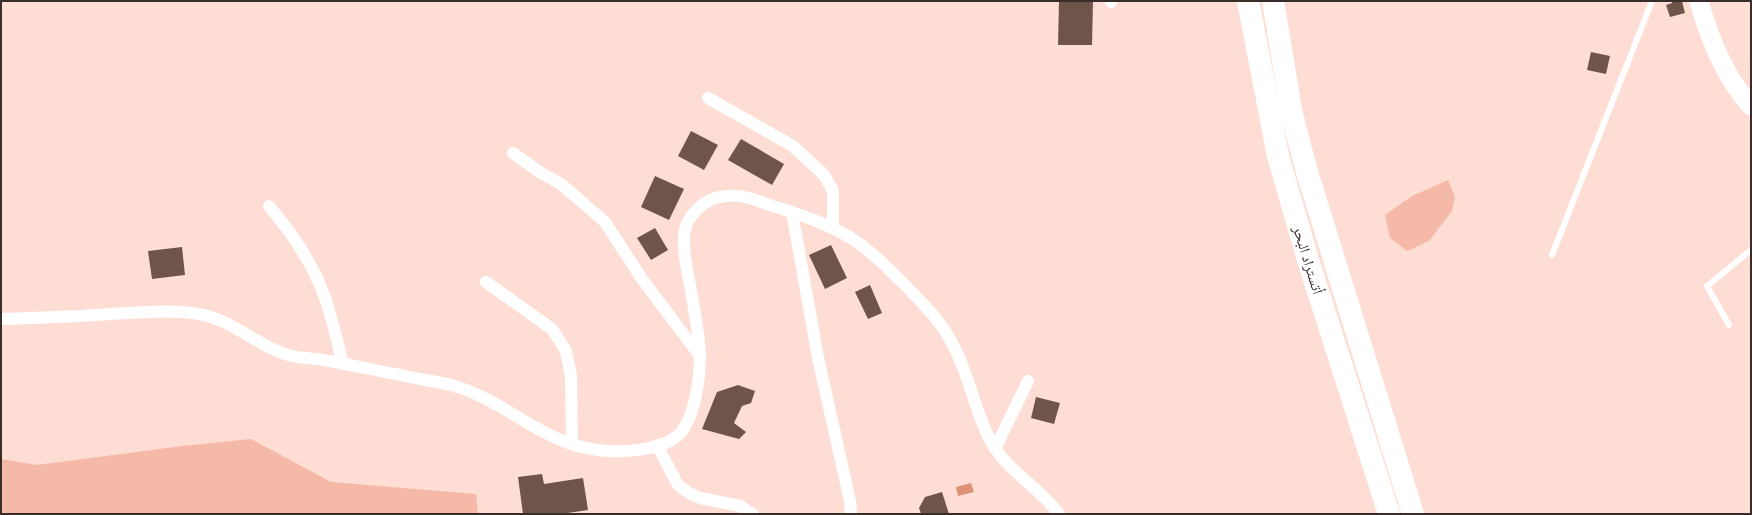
<svg xmlns="http://www.w3.org/2000/svg" width="1752" height="515" font-family="'Exo 2','Noto Naskh Arabic',sans-serif">
	<rect width="100%" height="100%" fill="#feded4"/>
	<g fill="#f5baa7">
		<path d="M 1448,180 L 1455,197 L 1452,211 L 1429,241 L 1407,251 L 1390,238 L 1385,215 L 1412,196 Z"/>
		<path d="M 251,439 L 331,482 L 476,494 L 478,514 L 1,514 L 1,459 L 37,465 L 182,446 Z"/>
	</g>
	<path fill="#dd9279" d="M 971,483 L 974,492 L 958,496 L 956,487 Z"/>
	<g fill="#6e544b">
		<path d="M 1059,1 L 1093,1 L 1092,45 L 1058,45 Z"/>
		<path d="M 1672,1 L 1682,1 L 1685,13 L 1670,17 L 1666,5 L 1672,3 Z"/>
		<path d="M 1591,52 L 1610,56 L 1606,74 L 1587,70 Z"/>
		<path d="M 691,131 L 718,145 L 704,170 L 678,156 Z"/>
		<path d="M 741,139 L 784,164 L 772,185 L 728,160 Z"/>
		<path d="M 655,176 L 684,189 L 669,220 L 641,207 Z"/>
		<path d="M 655,228 L 668,250 L 651,260 L 637,238 Z"/>
		<path d="M 831,245 L 847,278 L 825,289 L 809,255 Z"/>
		<path d="M 182,247 L 185,275 L 152,279 L 148,251 Z"/>
		<path d="M 870,285 L 882,313 L 868,319 L 855,292 Z"/>
		<path d="M 738,385 L 755,391 L 751,403 L 742,406 L 734,423 L 746,432 L 739,439 L 702,429 L 717,392 Z"/>
		<path d="M 1036,397 L 1060,403 L 1054,424 L 1031,418 Z"/>
		<path d="M 542,474 L 544,484 L 583,478 L 588,510 L 561,514 L 523,514 L 518,477 Z"/>
		<path d="M 942,492 L 949,514 L 921,514 L 919,508 L 925,497 Z"/>
	</g>
	<g fill="none" stroke-linecap="round" stroke-linejoin="round">
		<g stroke="#fff" stroke-width="6">
			<path d="M 1552,255 L 1652,1"/>
			<path d="M 1729,325 L 1707,286 L 1751,250"/>
		</g>
		<g stroke="#fff" stroke-width="12">
			<path d="M 1111,2 L 1111,1"/>
			<path d="M 708,98 L 793,146 L 824,175 L 833,191 L 833,228"/>
			<path d="M 513,153 L 541,173 L 561,184 L 605,222 L 642,279 L 700,356"/>
			<path d="M 269,206 C 291,232 312,262 324,295 C 332,317 337,341 343,364"/>
			<path d="M 792,212 L 818,358 L 850,501 L 851,514"/>
			<path d="M 486,282 L 552,329 L 566,351 L 571,376 L 572,443"/>
			<path d="M 1,319 C 33,318 65,317 96,315 C 130,313 166,309 199,314 C 234,320 259,348 292,356 C 304,359 317,358 329,361 C 353,365 377,371 401,375 C 417,379 435,381 451,385 C 504,399 542,444 598,450 C 620,453 658,451 676,437 C 695,423 700,376 700,354 C 699,335 695,315 692,296 C 689,277 681,249 685,230 C 688,215 705,199 720,197 C 745,193 753,200 776,207 C 802,215 828,224 851,238 C 871,251 889,269 906,286 C 923,304 941,321 952,343 C 970,375 975,415 993,445 C 1010,473 1040,488 1059,514"/>
			<path d="M 657,445 L 678,485 L 689,493 L 700,498 L 740,506 L 753,514"/>
			<path d="M 995,449 L 1028,381"/>
		</g>
		<path stroke="#fff" stroke-width="19" d="M 1699,1 C 1709,38 1725,77 1751,106"/>
		<g stroke="#fff" stroke-width="22">
			<path d="M 1248,1 L 1278,156 L 1308,260 L 1389,514"/>
			<path d="M 1273,1 L 1292,115 L 1307,172 L 1413,514"/>
		</g>
	</g>
	<g text-anchor="middle" stroke-width="4" stroke-linejoin="round" paint-order="stroke">
		<g font-size="15" fill="#392d2a" stroke="#fff">
			<text transform="translate(1308 260) rotate(73)" y="5">أتستراد البحر</text>
		</g>
	</g>
	<rect width="1752" height="515" fill="none" stroke="#392d2a" stroke-width="4"/>
</svg>
